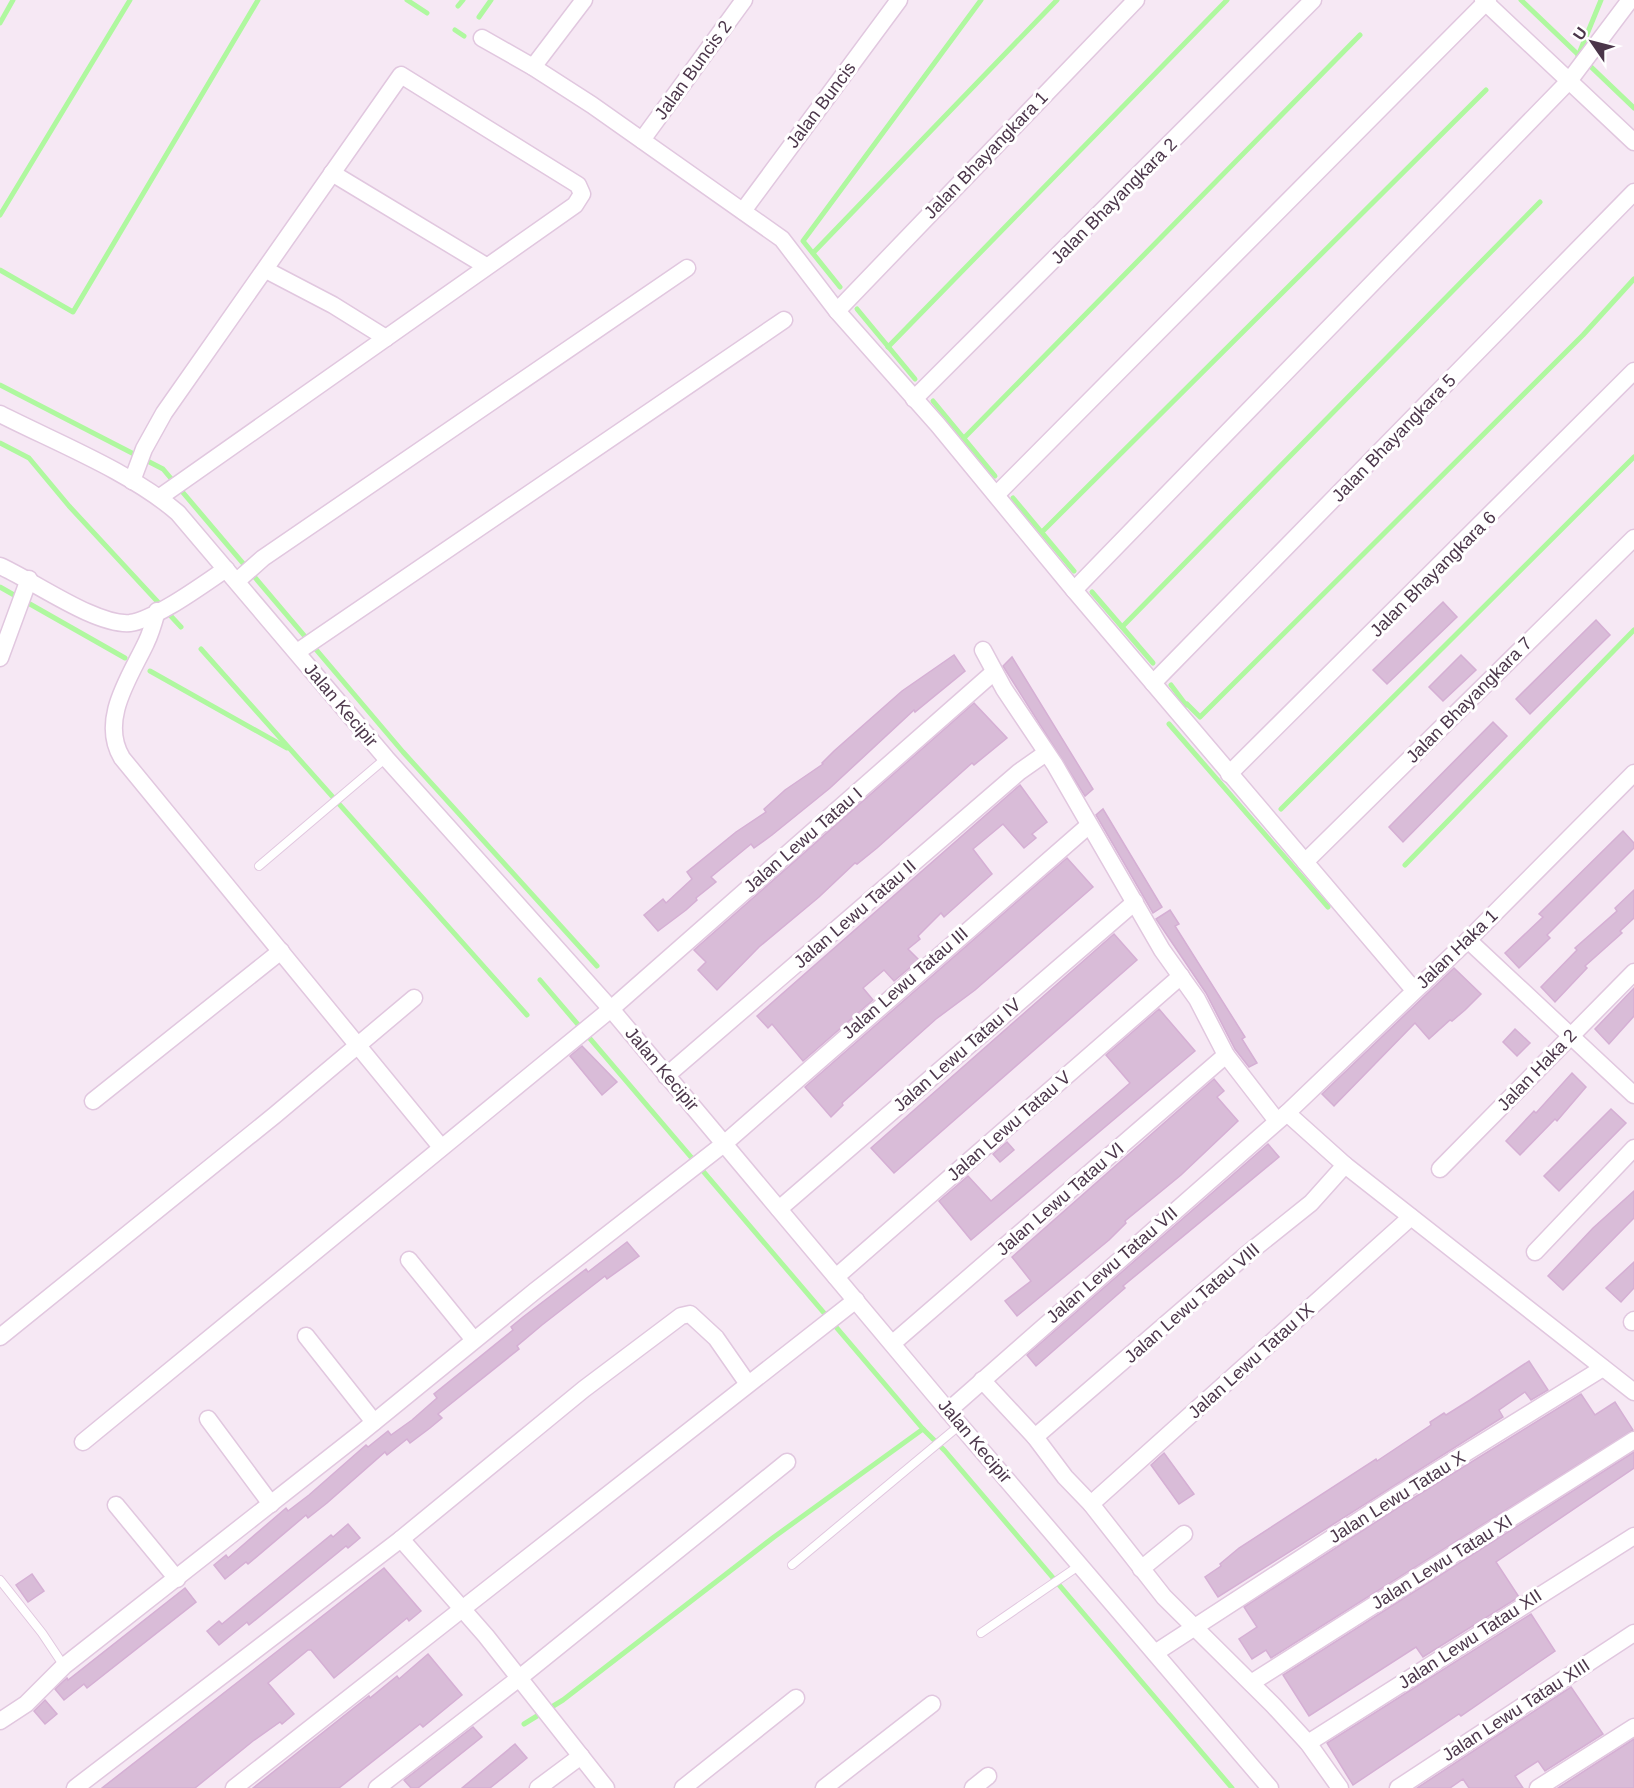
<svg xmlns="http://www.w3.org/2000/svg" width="1634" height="1788" font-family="Arial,sans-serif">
	<rect width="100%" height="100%" fill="#f6e8f4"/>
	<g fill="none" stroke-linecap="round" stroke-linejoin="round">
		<g stroke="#aff89f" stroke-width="5">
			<path d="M 407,0 L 427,13"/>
			<path d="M 1521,0 L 1634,108"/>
			<path d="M 458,6 L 463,0"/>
			<path d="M 479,17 L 491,0"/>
			<path d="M 0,23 L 13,0"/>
			<path d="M 455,30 L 464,36"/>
			<path d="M 1578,56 L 1601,0"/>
			<path d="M 0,215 L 130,0"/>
			<path d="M 813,253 L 1057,0"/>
			<path d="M 0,270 L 73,312 L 258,0"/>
			<path d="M 840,287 L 803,241 L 981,0"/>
			<path d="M 857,309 L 915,379"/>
			<path d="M 888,347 L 1227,0"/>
			<path d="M 0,385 L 163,469 L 403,752 L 597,966"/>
			<path d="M 933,401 L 995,476"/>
			<path d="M 964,438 L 1360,35"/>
			<path d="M 0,443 L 29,458 L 69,506 L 181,627"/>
			<path d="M 1013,498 L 1074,571"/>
			<path d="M 1042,532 L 1486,90"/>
			<path d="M 0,587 L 125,658"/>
			<path d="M 1092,592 L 1153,663"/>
			<path d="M 1122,627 L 1540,202"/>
			<path d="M 201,649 L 527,1015"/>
			<path d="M 150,671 L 287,748"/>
			<path d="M 1171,685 L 1186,705"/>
			<path d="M 1187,704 L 1200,717 L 1583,335 L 1634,279"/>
			<path d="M 1169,724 L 1328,907"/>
			<path d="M 1281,809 L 1634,457"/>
			<path d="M 1405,865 L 1634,630"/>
			<path d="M 923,1429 L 945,1451 L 1232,1788"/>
			<path d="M 524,1724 L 563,1700 L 774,1537 L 923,1429 L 540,980"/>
		</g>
	</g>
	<g fill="#d9bcd8" stroke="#d5afd4" stroke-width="1.5">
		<path d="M 1443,602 L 1457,617 L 1387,684 L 1373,670 Z"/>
		<path d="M 1596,620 L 1610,635 L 1530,714 L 1516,699 Z"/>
		<path d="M 954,655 L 965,671 L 915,712 L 914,710 L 830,788 L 772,835 L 754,848 L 751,844 L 711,877 L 716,882 L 696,898 L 697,900 L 686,910 L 658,931 L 644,915 L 663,899 L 666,903 L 692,879 L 687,872 L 736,832 L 766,812 L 764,809 L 785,790 L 823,764 L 822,763 L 834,751 L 902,691 Z"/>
		<path d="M 1461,655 L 1476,670 L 1443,701 L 1429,687 Z"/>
		<path d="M 1012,657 L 1093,789 L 1085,796 L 1003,666 Z"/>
		<path d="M 974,703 L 1007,738 L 974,765 L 972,763 L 877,848 L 857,864 L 855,863 L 819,897 L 759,947 L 717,990 L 698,970 L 706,962 L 694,950 Z"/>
		<path d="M 1493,722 L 1507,736 L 1403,842 L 1389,827 Z"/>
		<path d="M 1020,785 L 1047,822 L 1032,834 L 1036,838 L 1024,848 L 1003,824 L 973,849 L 992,874 L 944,917 L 941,913 L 918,936 L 920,939 L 908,949 L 919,960 L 894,981 L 884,970 L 863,988 L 873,1000 L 803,1061 L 772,1024 L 768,1028 L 757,1016 Z"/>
		<path d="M 1103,809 L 1162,907 L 1153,913 L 1096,815 Z"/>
		<path d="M 1623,831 L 1634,843 L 1634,848 L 1547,935 L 1550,938 L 1519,968 L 1505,953 L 1543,917 L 1539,914 Z"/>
		<path d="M 1067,858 L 1093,887 L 975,990 L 936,1019 L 842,1103 L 843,1105 L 831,1117 L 805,1087 Z"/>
		<path d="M 1634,890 L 1634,918 L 1620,931 L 1622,933 L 1585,966 L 1587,968 L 1555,1002 L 1541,987 L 1577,950 L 1575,948 L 1617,911 L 1615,908 Z"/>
		<path d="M 1170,910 L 1179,924 L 1175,926 L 1245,1037 L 1242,1039 L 1257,1063 L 1249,1067 L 1235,1049 L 1206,993 L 1156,919 Z"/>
		<path d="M 1114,934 L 1137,960 L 894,1173 L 871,1148 Z"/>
		<path d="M 1454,968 L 1481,994 L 1465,1010 L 1452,1021 L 1450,1020 L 1429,1039 L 1415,1023 L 1334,1106 L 1322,1094 Z"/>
		<path d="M 1634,988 L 1634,1016 L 1609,1044 L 1595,1029 Z"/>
		<path d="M 1159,1009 L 1195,1051 L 971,1240 L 939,1201 L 968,1176 L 991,1201 L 1114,1097 L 1130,1083 L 1106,1055 Z"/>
		<path d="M 1515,1029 L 1530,1043 L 1517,1056 L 1503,1042 Z"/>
		<path d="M 582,1046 L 617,1082 L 602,1095 L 570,1056 Z"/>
		<path d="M 1572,1073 L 1586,1087 L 1557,1121 L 1555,1119 L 1520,1155 L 1506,1141 L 1534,1111 L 1536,1113 Z"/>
		<path d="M 1214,1079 L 1224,1091 L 1217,1097 L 1238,1121 L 1181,1175 L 1125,1221 L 1126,1223 L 1109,1240 L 1017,1316 L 1005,1301 L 1031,1281 L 1012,1257 Z"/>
		<path d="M 1611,1109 L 1626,1123 L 1559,1191 L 1544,1176 Z"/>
		<path d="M 1007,1142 L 1014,1150 L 1000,1162 L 993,1154 Z"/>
		<path d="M 1268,1144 L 1279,1157 L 1123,1286 L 1125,1288 L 1036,1366 L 1027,1355 Z"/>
		<path d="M 1634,1191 L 1634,1218 L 1563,1290 L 1548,1276 L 1593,1228 Z"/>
		<path d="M 627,1242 L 639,1256 L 607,1279 L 605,1276 L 542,1325 L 517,1346 L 519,1349 L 438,1414 L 442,1418 L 430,1428 L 410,1443 L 407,1439 L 387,1455 L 385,1452 L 327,1503 L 308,1518 L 306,1515 L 248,1564 L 246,1562 L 225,1579 L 214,1565 L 226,1555 L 228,1558 L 286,1508 L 288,1511 L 309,1495 L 366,1445 L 368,1447 L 388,1431 L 391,1435 L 412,1420 L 437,1398 L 434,1394 L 513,1330 L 511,1327 L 523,1317 L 586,1269 L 588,1272 Z"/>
		<path d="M 1634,1262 L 1634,1288 L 1621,1302 L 1606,1288 Z"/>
		<path d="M 1529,1361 L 1548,1390 L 1531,1400 L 1525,1392 L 1499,1410 L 1503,1417 L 1218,1597 L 1205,1577 L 1221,1566 L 1220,1564 L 1239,1548 L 1376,1459 L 1377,1461 L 1431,1425 L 1430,1422 L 1444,1413 L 1446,1415 L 1470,1400 Z"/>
		<path d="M 1581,1394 L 1595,1415 L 1615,1402 L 1633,1430 L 1271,1658 L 1266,1650 L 1252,1659 L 1239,1639 L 1257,1627 L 1244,1607 L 1407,1502 Z"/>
		<path d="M 1634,1452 L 1634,1468 L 1496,1562 L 1519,1597 L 1423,1657 L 1416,1647 L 1309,1716 L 1283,1675 Z"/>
		<path d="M 1164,1453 L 1194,1494 L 1179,1504 L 1151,1465 Z"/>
		<path d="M 348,1524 L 360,1538 L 348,1548 L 346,1546 L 249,1625 L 247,1622 L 219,1645 L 207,1631 L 219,1621 L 222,1624 L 331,1535 L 333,1537 Z"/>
		<path d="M 384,1568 L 421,1611 L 409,1621 L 407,1618 L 334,1678 L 311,1650 L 308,1650 L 268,1683 L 294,1714 L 282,1724 L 280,1722 L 253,1741 L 195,1788 L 102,1788 Z"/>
		<path d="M 32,1574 L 44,1591 L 28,1602 L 16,1585 Z"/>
		<path d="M 185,1588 L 196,1602 L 87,1688 L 84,1684 L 64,1700 L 55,1689 L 67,1678 L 68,1680 Z"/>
		<path d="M 1531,1614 L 1555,1651 L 1461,1716 L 1459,1714 L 1353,1785 L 1327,1743 Z"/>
		<path d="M 428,1654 L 462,1695 L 423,1727 L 420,1724 L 339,1788 L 253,1788 L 369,1696 L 370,1698 L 397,1676 L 399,1679 Z"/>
		<path d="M 1571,1687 L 1603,1734 L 1545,1771 L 1538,1761 L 1515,1776 L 1523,1788 L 1469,1788 L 1463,1779 L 1450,1788 L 1417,1788 Z"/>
		<path d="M 45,1700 L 57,1714 L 45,1724 L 34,1711 Z"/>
		<path d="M 473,1727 L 482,1737 L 418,1788 L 411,1788 L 404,1780 Z"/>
		<path d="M 1634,1739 L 1634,1788 L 1558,1788 Z"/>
		<path d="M 515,1744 L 527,1758 L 515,1768 L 490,1788 L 462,1788 Z"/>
	</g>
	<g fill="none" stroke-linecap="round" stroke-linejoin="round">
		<g stroke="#e1c7df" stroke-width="10">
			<g id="service">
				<path d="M 259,866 L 386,758"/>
				<path d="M 792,1565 L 960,1425"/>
				<path d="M 0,1580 L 42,1633 L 64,1666"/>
				<path d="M 981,1633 L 1080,1565"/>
			</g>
		</g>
		<g stroke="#e1c7df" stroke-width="19">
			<g id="minor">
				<path d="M 1483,0 L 1634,142"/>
				<path d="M 482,38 L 533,67 L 592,105 L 782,239 L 837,311 L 938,425 L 1074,590 L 1414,990"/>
				<path d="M 533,67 L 584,0"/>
				<path d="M 642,140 L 744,0"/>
				<path d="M 332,173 L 486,266"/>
				<path d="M 743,211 L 899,0"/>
				<path d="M 266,270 L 333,305 L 386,338"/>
				<path d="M 837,311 L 1136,0"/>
				<path d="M 914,399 L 1313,0"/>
				<path d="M 0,414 C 57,443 131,472 178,513 L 386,758 L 611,1009 L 960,1425 L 1270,1788"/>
				<path d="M 132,481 L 144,449 L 164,413 L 401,75 L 578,185 L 582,194 L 575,205 L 160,497"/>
				<path d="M 996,495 L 1488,0"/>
				<path d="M 0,566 C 34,581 96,626 130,623 C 155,620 205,583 226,569"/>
				<path d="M 237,581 L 263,558 L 687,268"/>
				<path d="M 1074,590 L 1569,81 L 1630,0"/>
				<path d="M 157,611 C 154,622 151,633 146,643 C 130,677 99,720 122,758 L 441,1147"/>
				<path d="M 983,650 L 1004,689 L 1055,765 L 1162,950 L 1197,999 L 1226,1055 L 1277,1121"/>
				<path d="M 297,652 L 784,320"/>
				<path d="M 0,658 L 29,579"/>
				<path d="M 1153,683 L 1634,192"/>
				<path d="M 1229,774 L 1634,371"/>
				<path d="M 1305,862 L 1634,538"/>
				<path d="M 1468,940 L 1634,1095"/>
				<path d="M 666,1076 L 1019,772 L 1046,753"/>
				<path d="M 93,1101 L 281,951"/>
				<path d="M 1287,1113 L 1345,1165 L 1634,1392"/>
				<path d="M 1440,1169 L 1634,972"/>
				<path d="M 779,1209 L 1135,902"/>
				<path d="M 1535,1252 L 1634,1148"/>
				<path d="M 409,1260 L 474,1340"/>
				<path d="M 836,1277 L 1181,976"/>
				<path d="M 1632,1322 L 1634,1320"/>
				<path d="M 306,1336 L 374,1422"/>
				<path d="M 0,1337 L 275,1115 L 414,998"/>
				<path d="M 893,1343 L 1226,1055"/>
				<path d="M 982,1380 L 1035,1437 L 1065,1477 L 1091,1504 L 1164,1597 L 1273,1705 L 1308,1743 L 1340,1788"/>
				<path d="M 948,1411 L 1287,1113 L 1468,940 L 1634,773"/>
				<path d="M 208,1419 L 271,1504"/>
				<path d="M 1035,1437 L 1246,1255 L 1311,1203 L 1345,1165"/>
				<path d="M 83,1442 L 611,1009 L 994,672"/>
				<path d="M 1091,1504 L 1411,1217"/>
				<path d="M 116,1505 L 177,1579"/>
				<path d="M 401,1539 L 584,1389 L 681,1316 L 690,1314 L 716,1338 L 748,1384"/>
				<path d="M 1141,1569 L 1184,1534"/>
				<path d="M 1155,1653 L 1401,1493 L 1603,1368"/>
				<path d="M 1251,1683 L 1634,1440"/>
				<path d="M 0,1721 L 26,1704 L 64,1666 L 362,1432 L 535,1291 L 725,1143 L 1088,826"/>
				<path d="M 1308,1743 L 1634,1536"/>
				<path d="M 75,1788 L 401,1539 L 486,1636 L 606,1788"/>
				<path d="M 234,1788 L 856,1300"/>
				<path d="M 377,1788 L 518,1679 L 787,1462"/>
				<path d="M 538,1788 L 581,1756"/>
				<path d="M 683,1788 L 796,1698"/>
				<path d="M 824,1788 L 932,1704"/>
				<path d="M 973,1788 L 988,1776"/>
				<path d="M 1398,1788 L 1634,1633"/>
				<path d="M 1538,1788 L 1634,1727"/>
			</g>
		</g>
		<use href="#service" stroke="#fff" stroke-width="8"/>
		<use href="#minor" stroke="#fff" stroke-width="16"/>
	</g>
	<g text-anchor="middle" stroke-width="6" stroke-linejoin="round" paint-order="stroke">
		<g font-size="18" fill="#4b364a" stroke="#fff">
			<text transform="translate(693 70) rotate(-54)" y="6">Jalan Buncis 2</text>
			<text transform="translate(821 105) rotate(-53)" y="6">Jalan Buncis</text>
			<text transform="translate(986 155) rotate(-46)" y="6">Jalan Bhayangkara 1</text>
			<text transform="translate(1114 201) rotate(-45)" y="6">Jalan Bhayangkara 2</text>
			<text transform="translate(1394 438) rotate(-46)" y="6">Jalan Bhayangkara 5</text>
			<text transform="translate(1433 574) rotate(-45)" y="6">Jalan Bhayangkara 6</text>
			<text transform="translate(1469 700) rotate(-45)" y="6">Jalan Bhayangkara 7</text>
			<text transform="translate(341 705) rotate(50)" y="6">Jalan Kecipir</text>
			<text transform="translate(803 840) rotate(-41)" y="6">Jalan Lewu Tatau I</text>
			<text transform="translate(855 914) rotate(-41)" y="6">Jalan Lewu Tatau II</text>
			<text transform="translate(1457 949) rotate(-44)" y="6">Jalan Haka 1</text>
			<text transform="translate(905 983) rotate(-41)" y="6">Jalan Lewu Tatau III</text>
			<text transform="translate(957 1055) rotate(-41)" y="6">Jalan Lewu Tatau IV</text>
			<text transform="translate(662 1069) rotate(50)" y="6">Jalan Kecipir</text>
			<text transform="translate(1537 1070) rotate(-46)" y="6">Jalan Haka 2</text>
			<text transform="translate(1009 1126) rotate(-41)" y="6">Jalan Lewu Tatau V</text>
			<text transform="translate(1060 1199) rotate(-41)" y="6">Jalan Lewu Tatau VI</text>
			<text transform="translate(1112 1265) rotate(-41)" y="6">Jalan Lewu Tatau VII</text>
			<text transform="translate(1192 1303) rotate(-41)" y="6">Jalan Lewu Tatau VIII</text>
			<text transform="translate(1251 1361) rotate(-42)" y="6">Jalan Lewu Tatau IX</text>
			<text transform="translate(975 1441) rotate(50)" y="6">Jalan Kecipir</text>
			<text transform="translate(1397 1497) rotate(-32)" y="6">Jalan Lewu Tatau X</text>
			<text transform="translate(1442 1562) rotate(-32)" y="6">Jalan Lewu Tatau XI</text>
			<text transform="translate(1470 1639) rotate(-33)" y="6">Jalan Lewu Tatau XII</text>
			<text transform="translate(1516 1710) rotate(-33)" y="6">Jalan Lewu Tatau XIII</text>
		</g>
	</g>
	<g transform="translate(1592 42) rotate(305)" stroke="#ffffff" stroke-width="4.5" paint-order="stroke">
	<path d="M0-4.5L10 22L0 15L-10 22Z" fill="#4b364a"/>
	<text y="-9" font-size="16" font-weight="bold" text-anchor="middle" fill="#4b364a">U</text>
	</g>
</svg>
